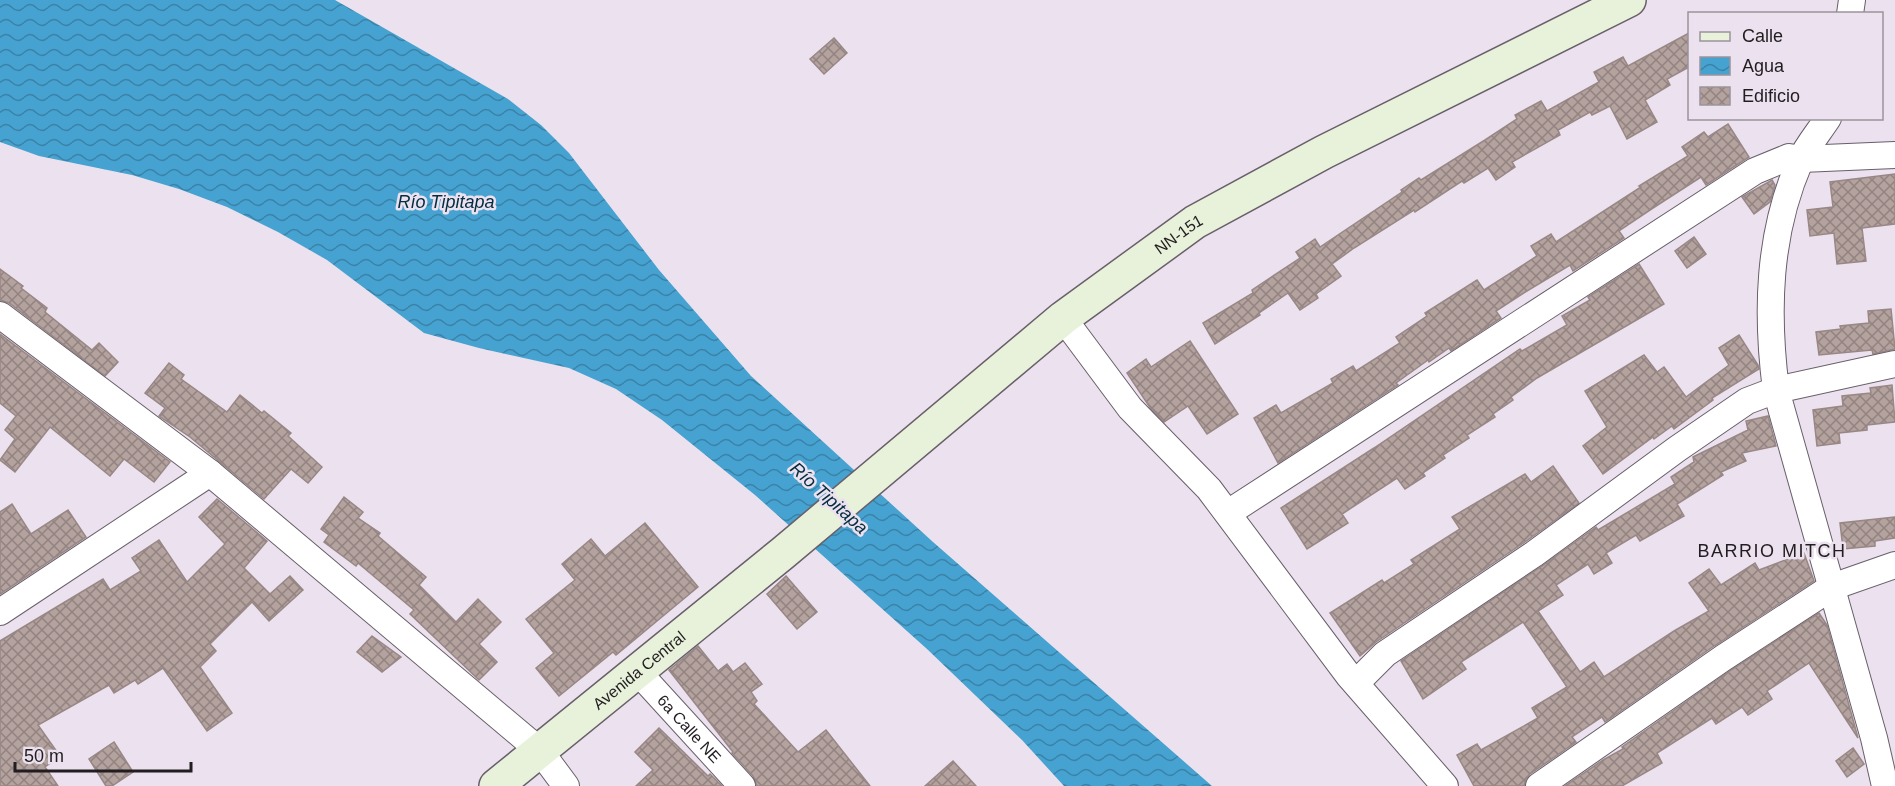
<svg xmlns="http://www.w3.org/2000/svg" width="1895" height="786" font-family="Arial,sans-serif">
	<defs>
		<pattern id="water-waves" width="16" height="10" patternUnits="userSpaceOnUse" patternTransform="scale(1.5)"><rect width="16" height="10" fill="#46a2d0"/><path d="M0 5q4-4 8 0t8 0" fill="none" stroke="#3a83a8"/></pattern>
		<pattern id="building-cross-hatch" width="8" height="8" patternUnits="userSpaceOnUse" patternTransform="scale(1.5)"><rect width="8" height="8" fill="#b4a29f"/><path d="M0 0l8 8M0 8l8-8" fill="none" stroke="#928381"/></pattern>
	</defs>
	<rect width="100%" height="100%" fill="#ece1ee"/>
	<path fill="url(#water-waves)" d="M 0,0 L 335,0 L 508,99 L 541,125 L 569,153 L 659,270 L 751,376 L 933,542 L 1212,786 L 1064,786 L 1022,740 L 927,649 L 755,495 L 662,420 L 616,389 L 569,368 L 479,348 L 424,333 L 327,260 L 278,232 L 227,207 L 179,189 L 132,175 L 39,156 L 0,142 Z"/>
	<g fill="url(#building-cross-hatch)" stroke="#988785" stroke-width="1.5">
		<path d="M 1689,33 L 1689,67 L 1667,79 L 1670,85 L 1645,100 L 1657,122 L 1627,139 L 1610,106 L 1592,115 L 1590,112 L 1558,130 L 1560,135 L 1512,162 L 1515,167 L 1496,180 L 1488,168 L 1464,183 L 1462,181 L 1415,212 L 1414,210 L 1354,248 L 1332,264 L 1341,276 L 1316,294 L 1318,298 L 1300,310 L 1288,293 L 1259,313 L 1260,315 L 1215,344 L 1203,323 L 1253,293 L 1252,290 L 1300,258 L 1296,252 L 1315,239 L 1320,247 L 1402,192 L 1401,190 L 1419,178 L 1421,180 L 1485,140 L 1517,119 L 1515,115 L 1541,101 L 1547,111 L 1599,82 L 1594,72 L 1623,57 L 1628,66 Z"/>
		<path d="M 834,38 L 847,53 L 824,74 L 810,59 Z"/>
		<path d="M 1728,124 L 1749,157 L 1706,185 L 1701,177 L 1653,208 L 1619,231 L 1624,238 L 1573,271 L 1570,265 L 1519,296 L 1496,311 L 1501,318 L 1451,351 L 1449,348 L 1429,362 L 1428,360 L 1396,383 L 1398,385 L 1278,463 L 1254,418 L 1276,405 L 1281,413 L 1333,383 L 1331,379 L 1353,366 L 1356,371 L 1400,343 L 1396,337 L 1427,316 L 1425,313 L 1477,280 L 1484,290 L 1537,256 L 1531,246 L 1551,234 L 1556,242 L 1641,187 L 1639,186 L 1688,156 L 1682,147 L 1704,132 L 1708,137 Z"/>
		<path d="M 1895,174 L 1895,224 L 1862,228 L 1866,261 L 1837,264 L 1834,233 L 1810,236 L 1807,210 L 1833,207 L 1830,182 Z"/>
		<path d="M 1772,180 L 1775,185 L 1770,202 L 1754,214 L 1742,197 Z"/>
		<path d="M 1694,237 L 1706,254 L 1687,268 L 1675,251 Z"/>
		<path d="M 1639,264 L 1664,304 L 1537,378 L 1511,397 L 1513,400 L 1493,414 L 1495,417 L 1467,435 L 1469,438 L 1443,455 L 1445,458 L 1423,473 L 1425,476 L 1405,489 L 1397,478 L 1342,514 L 1348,523 L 1307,549 L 1281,508 L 1374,448 L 1520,349 L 1522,351 L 1567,325 L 1562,316 L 1590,300 L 1588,297 Z"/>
		<path d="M 0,269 L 23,286 L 21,288 L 47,308 L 45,312 L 92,350 L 99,343 L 118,362 L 105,376 L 9,303 L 0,300 Z"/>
		<path d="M 1891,309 L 1895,349 L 1873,354 L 1872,350 L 1819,355 L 1816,332 L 1841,329 L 1840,326 L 1869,323 L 1868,311 Z"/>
		<path d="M 0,334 L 170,462 L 154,482 L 124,459 L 110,476 L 50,427 L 15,472 L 0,460 L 15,439 L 5,430 L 16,416 L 0,403 Z"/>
		<path d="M 1739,335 L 1758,365 L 1759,369 L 1712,398 L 1713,400 L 1674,429 L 1672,426 L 1654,439 L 1653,437 L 1603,474 L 1583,446 L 1607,427 L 1585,391 L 1644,355 L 1657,372 L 1664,367 L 1686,397 L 1729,365 L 1719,348 Z"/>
		<path d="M 1190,341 L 1238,414 L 1207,434 L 1188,406 L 1164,422 L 1151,409 L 1127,373 L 1146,359 L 1151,367 Z"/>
		<path d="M 169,363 L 184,375 L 181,379 L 227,412 L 240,395 L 262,413 L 264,411 L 291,433 L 288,436 L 322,467 L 308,483 L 291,469 L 264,499 L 190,437 L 159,416 L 165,408 L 145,393 Z"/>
		<path d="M 1892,385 L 1895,422 L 1867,425 L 1867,430 L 1839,433 L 1840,443 L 1817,446 L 1813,410 L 1843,406 L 1842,396 L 1871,393 L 1870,388 Z"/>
		<path d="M 1768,416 L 1776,446 L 1742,453 L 1746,461 L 1721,472 L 1723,475 L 1677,504 L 1684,516 L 1640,541 L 1636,535 L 1606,553 L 1612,563 L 1594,574 L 1588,564 L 1556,585 L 1563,595 L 1538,611 L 1580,672 L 1594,662 L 1604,677 L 1674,631 L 1709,611 L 1689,583 L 1709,569 L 1721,585 L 1755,563 L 1759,570 L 1804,553 L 1814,581 L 1714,646 L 1605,722 L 1602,717 L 1572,737 L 1576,742 L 1530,774 L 1526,779 L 1524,786 L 1474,786 L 1457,755 L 1477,744 L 1481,750 L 1538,718 L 1532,708 L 1567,687 L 1523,622 L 1461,662 L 1466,669 L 1423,699 L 1401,661 L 1542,566 L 1596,527 L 1598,530 L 1675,484 L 1671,477 L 1694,462 L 1693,457 L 1748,430 L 1746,421 Z"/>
		<path d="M 1553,466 L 1579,503 L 1525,542 L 1376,642 L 1360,656 L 1330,613 L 1382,580 L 1384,583 L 1414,564 L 1411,560 L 1460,529 L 1452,517 L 1525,474 L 1531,482 Z"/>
		<path d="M 344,497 L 363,512 L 358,518 L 380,533 L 378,536 L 426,577 L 419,585 L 456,622 L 478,599 L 501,622 L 479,644 L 497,662 L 479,680 L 410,614 L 414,610 L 358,563 L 356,566 L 324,542 L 329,535 L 321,529 Z"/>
		<path d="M 217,499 L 267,541 L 244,568 L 270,594 L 290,576 L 303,590 L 269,621 L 252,602 L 210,644 L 216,651 L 200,667 L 232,713 L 207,731 L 163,668 L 138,684 L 135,680 L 114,693 L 109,685 L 38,725 L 60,756 L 45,767 L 58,786 L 0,786 L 0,641 L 103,579 L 110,590 L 141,571 L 132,558 L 159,540 L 187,582 L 225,544 L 199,517 Z"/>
		<path d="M 12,504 L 31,534 L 68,510 L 86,537 L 0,594 L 0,512 Z"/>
		<path d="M 1895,517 L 1895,538 L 1875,541 L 1875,546 L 1843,549 L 1840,523 Z"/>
		<path d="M 645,523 L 698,587 L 616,655 L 613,652 L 559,696 L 536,668 L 554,653 L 526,619 L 575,580 L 562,564 L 591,539 L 605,556 Z"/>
		<path d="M 786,576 L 817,612 L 797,629 L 767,594 Z"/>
		<path d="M 1819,613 L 1827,625 L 1858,738 L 1809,663 L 1767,691 L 1772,699 L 1748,715 L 1742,707 L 1716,724 L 1712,718 L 1657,753 L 1662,763 L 1622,786 L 1565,786 L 1603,760 L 1623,749 L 1622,747 L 1731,670 Z"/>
		<path d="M 372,636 L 401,657 L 382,672 L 357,652 Z"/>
		<path d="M 698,646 L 718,671 L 727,664 L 733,672 L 745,663 L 762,684 L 751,692 L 757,701 L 754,704 L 798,752 L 826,730 L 870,786 L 757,786 L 753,776 L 732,753 L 733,752 L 669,670 Z"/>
		<path d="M 659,728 L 708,776 L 710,774 L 722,786 L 636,786 L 653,770 L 635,752 Z"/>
		<path d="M 114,742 L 133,772 L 112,786 L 106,786 L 89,759 Z"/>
		<path d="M 1853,748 L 1864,764 L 1847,777 L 1836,761 Z"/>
		<path d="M 953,761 L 976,786 L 925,786 Z"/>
	</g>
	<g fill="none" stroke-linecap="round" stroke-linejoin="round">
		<g stroke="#685f6a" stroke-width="28">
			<g id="street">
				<path d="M 1850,14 L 1852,0"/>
				<path d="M 1828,118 C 1819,132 1807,146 1800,161 C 1768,234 1766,312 1776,390 L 1874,738 L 1885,786"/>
				<path d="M 0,315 L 210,473 L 540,751 L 566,786"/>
				<path d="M 1063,318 L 1130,408 L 1209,489 L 1349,676 L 1445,786"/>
				<path d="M 1228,513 L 1755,171 L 1789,157 L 1801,159 L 1895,155"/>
				<path d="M 0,612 L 210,473"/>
				<path id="s1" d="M 637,671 L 742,786"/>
				<path d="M 1356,683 L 1385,654 L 1534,554 L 1677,449 L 1747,401 L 1776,390 L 1895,364"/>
				<path d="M 1539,786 L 1723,658 L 1832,587 L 1895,565"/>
			</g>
		</g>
		<g stroke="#685f6a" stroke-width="36">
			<g id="secondary">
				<path id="s2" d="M 496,786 L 783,553 L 1063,318 L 1195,222 L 1324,152 L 1629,0"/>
			</g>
		</g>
		<use href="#street" stroke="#fff" stroke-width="26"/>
		<use href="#secondary" stroke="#e8f1da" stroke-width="33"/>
	</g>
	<g text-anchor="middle" stroke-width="5" stroke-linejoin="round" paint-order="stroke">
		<g font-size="16" fill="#211d21" stroke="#ece1ee">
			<text dy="6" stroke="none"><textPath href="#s2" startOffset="878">NN-151</textPath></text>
			<text dy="6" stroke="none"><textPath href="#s2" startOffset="184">Avenida Central</textPath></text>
			<text dy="6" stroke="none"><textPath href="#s1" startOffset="78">6a Calle NE</textPath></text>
		</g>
		<g font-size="18" font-style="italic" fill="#032d40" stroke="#ece1ee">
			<text x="446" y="208">Río Tipitapa</text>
			<text transform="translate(829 498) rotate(42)" y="6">Río Tipitapa</text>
		</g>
		<g font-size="18" letter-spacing="1.5" fill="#211d21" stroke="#ece1ee">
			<text x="1772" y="557">BARRIO MITCH</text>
		</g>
	</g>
	<rect x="1688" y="12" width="195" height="108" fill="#ece1ee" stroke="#9b939c" stroke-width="1.5"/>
	<rect x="1700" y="32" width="30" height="9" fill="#e8f1da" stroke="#9b939c" stroke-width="1.5"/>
	<text x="1742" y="42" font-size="18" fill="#211d21">Calle</text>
	<rect x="1700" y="57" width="30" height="18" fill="url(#water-waves)" stroke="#9b939c" stroke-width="1.5"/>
	<text x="1742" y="72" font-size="18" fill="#211d21">Agua</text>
	<rect x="1700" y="87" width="30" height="18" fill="url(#building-cross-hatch)" stroke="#9b939c" stroke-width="1.5"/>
	<text x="1742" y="102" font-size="18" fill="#211d21">Edificio</text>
	<path d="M15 762v9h176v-9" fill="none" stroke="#211d21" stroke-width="3"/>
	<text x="24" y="762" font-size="18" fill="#211d21" stroke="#ece1ee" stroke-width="4.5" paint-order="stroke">50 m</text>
</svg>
